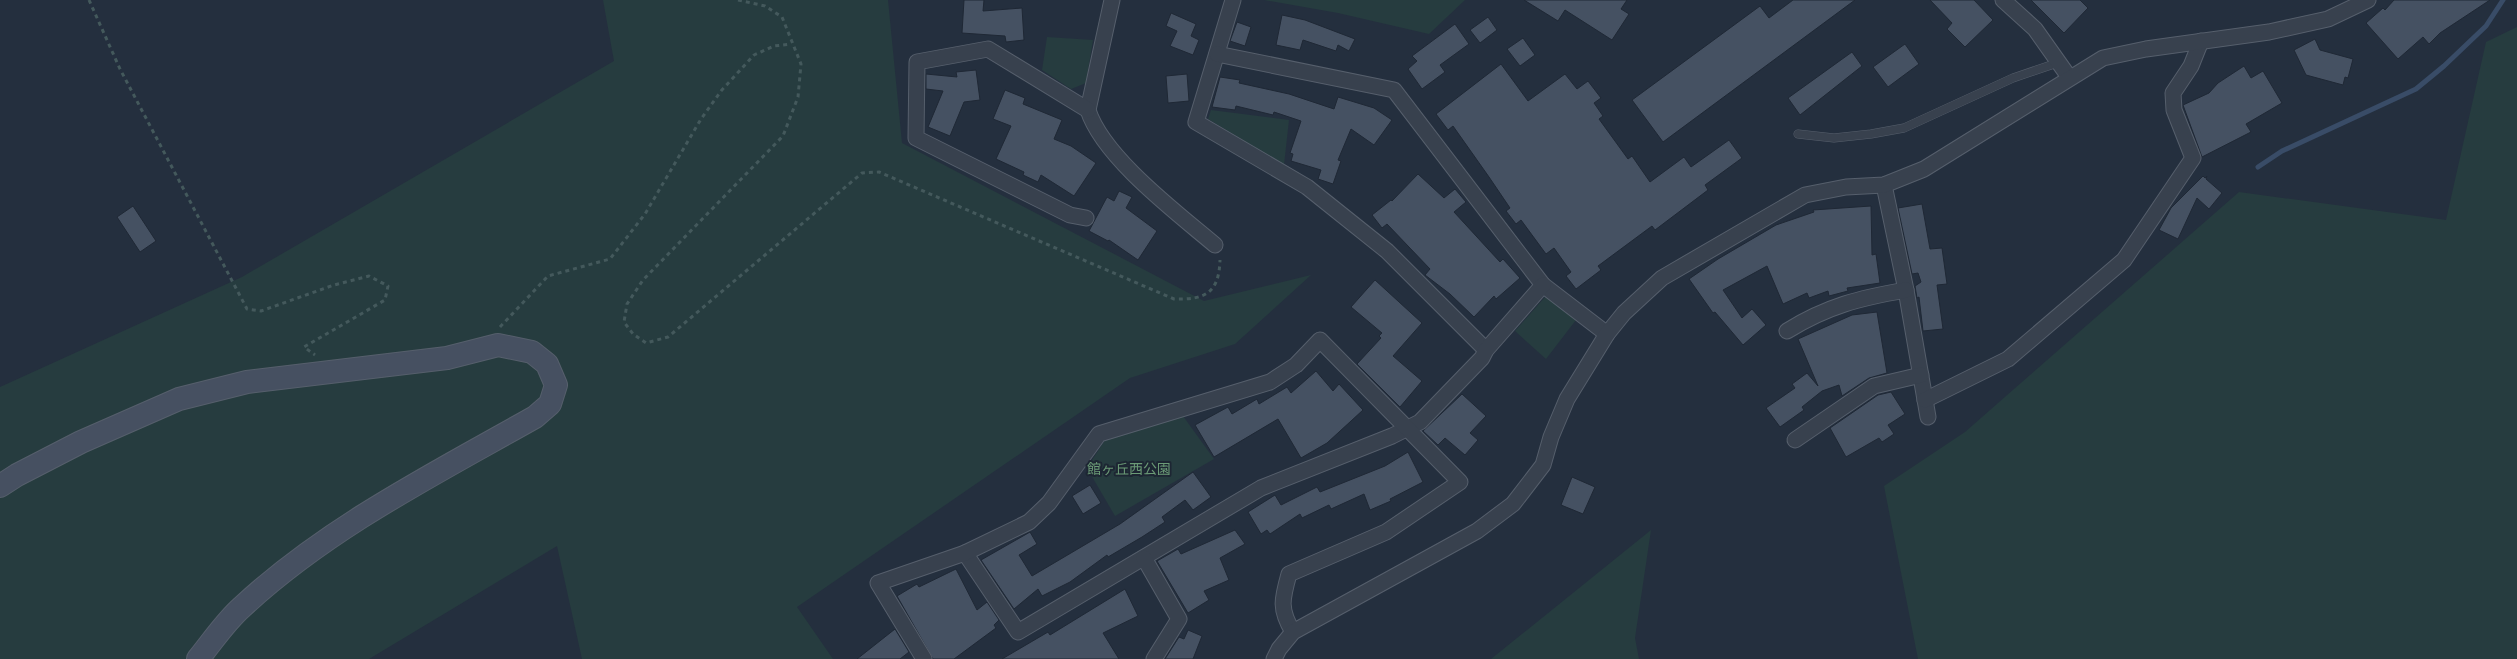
<svg xmlns="http://www.w3.org/2000/svg" width="2517" height="659" font-family="Commissioner,'Noto Sans JP',sans-serif">
	<rect width="100%" height="100%" fill="#242f3e"/>
	<g fill="#263c3f">
		<path d="M 603,0 L 888,0 L 902,143 L 1204,301 L 1311,275 L 1235,344 L 1130,378 L 797,607 L 833,659 L 582,659 L 557,546 L 369,659 L 0,659 L 0,387 L 242,277 L 614,61 Z"/>
		<path d="M 1264,0 L 1465,0 L 1429,34 L 1338,13 Z"/>
		<path d="M 2517,27 L 2517,659 L 1918,659 L 1884,486 L 1965,432 L 2239,192 L 2446,220 L 2486,42 Z"/>
		<path d="M 1047,37 L 1093,40 L 1086,83 L 1071,89 L 1042,70 Z"/>
		<path d="M 1211,110 L 1289,120 L 1284,165 L 1208,119 Z"/>
		<path d="M 1546,296 L 1576,320 L 1546,359 L 1515,331 Z"/>
		<path d="M 1183,416 L 1214,459 L 1115,516 L 1087,468 L 1105,440 Z"/>
		<path d="M 1651,530 L 1635,638 L 1639,659 L 1491,659 Z"/>
	</g>
	<g fill="none" stroke-linecap="round" stroke-linejoin="round">
		<path stroke="#394c67" stroke-width="5" d="M 2258,167 L 2282,151 L 2416,89 L 2444,66 L 2486,26 L 2503,0"/>
	</g>
	<g fill="#455162" stroke="#1f2835">
		<path d="M 964,0 L 984,0 L 983,11 L 1022,8 L 1024,40 L 1006,42 L 1005,36 L 962,33 Z"/>
		<path d="M 1524,0 L 1627,0 L 1621,9 L 1629,14 L 1612,40 L 1565,10 L 1558,21 Z"/>
		<path d="M 1793,0 L 1855,0 L 1663,142 L 1632,100 L 1760,6 L 1769,18 Z"/>
		<path d="M 1930,0 L 1974,0 L 1993,20 L 1965,47 L 1947,29 L 1952,23 Z"/>
		<path d="M 2031,0 L 2080,0 L 2088,8 L 2064,33 Z"/>
		<path d="M 2394,0 L 2490,0 L 2440,33 L 2429,44 L 2423,37 L 2398,59 L 2366,23 L 2383,8 L 2385,10 Z"/>
		<path d="M 1171,13 L 1196,24 L 1191,36 L 1199,40 L 1193,55 L 1170,46 L 1177,31 L 1166,26 Z"/>
		<path d="M 1282,15 L 1305,20 L 1355,39 L 1349,51 L 1338,45 L 1336,51 L 1303,40 L 1300,50 L 1276,45 Z"/>
		<path d="M 1488,17 L 1497,30 L 1480,43 L 1470,30 Z"/>
		<path d="M 1237,22 L 1251,27 L 1245,46 L 1230,41 Z"/>
		<path d="M 1455,24 L 1469,44 L 1440,65 L 1445,72 L 1422,89 L 1408,69 L 1417,61 L 1412,56 Z"/>
		<path d="M 1523,38 L 1535,55 L 1520,66 L 1507,49 Z"/>
		<path d="M 2315,39 L 2320,50 L 2353,59 L 2348,78 L 2345,77 L 2343,85 L 2306,75 L 2294,50 Z"/>
		<path d="M 1905,44 L 1919,64 L 1888,87 L 1873,67 Z"/>
		<path d="M 1852,52 L 1862,66 L 1800,115 L 1788,98 Z"/>
		<path d="M 1501,64 L 1528,101 L 1565,74 L 1577,89 L 1588,81 L 1601,98 L 1594,103 L 1603,116 L 1599,119 L 1628,159 L 1632,156 L 1650,182 L 1684,157 L 1691,167 L 1729,140 L 1742,158 L 1705,185 L 1708,190 L 1655,230 L 1652,226 L 1598,266 L 1601,270 L 1576,289 L 1566,276 L 1571,272 L 1554,248 L 1546,254 L 1521,220 L 1516,224 L 1506,211 L 1510,208 L 1489,177 L 1453,126 L 1448,130 L 1436,114 Z"/>
		<path d="M 2244,66 L 2251,78 L 2263,71 L 2282,103 L 2246,124 L 2251,132 L 2202,157 L 2183,105 L 2209,93 L 2218,83 Z"/>
		<path d="M 976,70 L 980,100 L 964,102 L 950,136 L 928,127 L 943,91 L 926,89 L 926,74 L 957,77 L 956,72 Z"/>
		<path d="M 1187,74 L 1189,101 L 1168,103 L 1166,76 Z"/>
		<path d="M 1220,77 L 1240,80 L 1239,83 L 1289,94 L 1334,109 L 1338,97 L 1374,108 L 1392,120 L 1374,145 L 1351,129 L 1338,160 L 1341,161 L 1333,184 L 1318,179 L 1321,170 L 1291,161 L 1293,154 L 1290,153 L 1301,121 L 1274,112 L 1273,115 L 1236,106 L 1235,110 L 1212,107 Z"/>
		<path d="M 1005,90 L 1025,98 L 1023,104 L 1062,120 L 1054,139 L 1071,146 L 1096,163 L 1074,196 L 1041,175 L 1038,182 L 1023,175 L 1024,172 L 996,159 L 1011,126 L 993,119 Z"/>
		<path d="M 1418,174 L 1444,198 L 1455,189 L 1466,202 L 1454,212 L 1500,262 L 1503,259 L 1520,278 L 1496,299 L 1494,296 L 1474,317 L 1450,294 L 1425,275 L 1430,269 L 1387,224 L 1382,228 L 1372,215 L 1391,200 L 1392,201 Z"/>
		<path d="M 2203,176 L 2205,178 L 2207,176 L 2206,179 L 2222,193 L 2209,209 L 2197,198 L 2178,239 L 2159,230 L 2171,208 Z"/>
		<path d="M 1119,191 L 1132,197 L 1126,208 L 1157,231 L 1138,260 L 1109,240 L 1108,241 L 1089,231 L 1107,197 L 1114,201 Z"/>
		<path d="M 1922,204 L 1930,249 L 1942,248 L 1947,284 L 1937,285 L 1943,329 L 1923,331 L 1919,297 L 1917,298 L 1915,286 L 1921,282 L 1918,273 L 1912,274 L 1898,208 Z"/>
		<path d="M 133,206 L 156,241 L 140,252 L 117,217 Z"/>
		<path d="M 1871,206 L 1872,255 L 1876,254 L 1880,283 L 1847,288 L 1848,291 L 1829,296 L 1828,291 L 1809,298 L 1807,293 L 1783,304 L 1767,266 L 1723,290 L 1742,318 L 1752,309 L 1766,325 L 1743,345 L 1715,312 L 1713,313 L 1689,279 L 1718,259 L 1776,225 L 1814,212 L 1813,210 Z"/>
		<path d="M 1375,280 L 1422,323 L 1393,356 L 1422,381 L 1400,407 L 1357,364 L 1381,338 L 1379,336 L 1382,333 L 1351,307 Z"/>
		<path d="M 1877,312 L 1887,373 L 1869,378 L 1842,396 L 1839,385 L 1822,391 L 1802,407 L 1804,410 L 1780,427 L 1766,408 L 1795,388 L 1792,384 L 1807,373 L 1818,386 L 1798,339 L 1852,315 Z"/>
		<path d="M 1316,371 L 1333,391 L 1339,384 L 1363,410 L 1327,443 L 1301,458 L 1278,419 L 1214,457 L 1195,425 L 1228,407 L 1232,414 L 1257,399 L 1259,404 L 1287,387 L 1291,393 Z"/>
		<path d="M 1891,392 L 1905,414 L 1888,425 L 1894,434 L 1882,442 L 1879,438 L 1846,457 L 1830,428 L 1878,395 Z"/>
		<path d="M 1462,394 L 1486,416 L 1470,433 L 1478,440 L 1465,455 L 1445,438 L 1438,445 L 1423,431 Z"/>
		<path d="M 1408,452 L 1423,482 L 1390,499 L 1391,501 L 1370,510 L 1364,494 L 1331,509 L 1329,505 L 1302,518 L 1300,514 L 1270,534 L 1267,530 L 1261,534 L 1248,512 L 1275,495 L 1281,505 L 1317,487 L 1320,492 L 1385,466 Z"/>
		<path d="M 1193,472 L 1211,497 L 1193,510 L 1185,500 L 1162,517 L 1165,522 L 1142,537 L 1108,557 L 1107,555 L 1070,582 L 1042,596 L 1038,589 L 1014,609 L 981,560 L 1030,532 L 1037,544 L 1019,555 L 1032,576 L 1120,524 Z"/>
		<path d="M 1572,477 L 1595,487 L 1583,514 L 1561,505 Z"/>
		<path d="M 1090,485 L 1101,503 L 1083,514 L 1072,496 Z"/>
		<path d="M 1235,530 L 1245,544 L 1220,558 L 1229,580 L 1204,591 L 1209,600 L 1188,613 L 1157,561 L 1178,549 L 1181,554 Z"/>
		<path d="M 956,569 L 977,610 L 987,602 L 999,620 L 994,625 L 996,628 L 954,659 L 933,659 L 897,596 L 917,584 L 919,587 Z"/>
		<path d="M 1125,589 L 1138,616 L 1103,633 L 1119,659 L 1002,659 L 1048,632 L 1050,635 Z"/>
		<path d="M 895,629 L 909,652 L 900,659 L 857,659 Z"/>
		<path d="M 1188,630 L 1202,636 L 1193,659 L 1165,659 L 1179,637 L 1184,639 Z"/>
	</g>
	<g fill="none" stroke-linecap="round" stroke-linejoin="round">
		<g stroke="#565f6c" stroke-width="9">
			<path id="lane" d="M 1798,134 L 1834,138 L 1871,134 L 1904,128 L 2013,78 L 2060,62"/>
		</g>
		<g stroke="#565f6c" stroke-width="17">
			<g id="street">
				<path d="M 1112,0 L 1088,110 C 1103,157 1176,212 1215,245"/>
				<path d="M 1233,0 L 1196,122 L 1307,187 L 1387,251 L 1486,350"/>
				<path d="M 2003,0 L 2035,29 L 2069,77"/>
				<path d="M 1217,54 L 1394,90 L 1543,285 L 1607,334"/>
				<path d="M 1884,185 L 1906,290 L 1928,417"/>
				<path d="M 1086,218 L 1070,215 L 916,138 L 917,62 L 988,49 L 1088,110"/>
				<path d="M 1787,331 C 1827,306 1860,298 1906,290"/>
				<path d="M 1925,400 L 2008,359 L 2124,260 L 2193,158 L 2174,110 L 2173,93 L 2191,66 L 2201,41"/>
				<path d="M 1795,440 L 1874,386 L 1921,375"/>
				<path d="M 965,553 L 1018,632 L 1261,488 L 1392,436 L 1420,422 L 1482,358 L 1486,350 L 1543,285"/>
				<path d="M 1144,558 L 1179,619 L 1154,659"/>
				<path d="M 924,659 L 878,583 L 965,553 L 1029,522 L 1049,503 L 1099,434 L 1270,382 L 1296,365 L 1320,340 L 1460,482 L 1386,532 L 1289,574 C 1282,599 1279,609 1293,632"/>
				<path d="M 1274,659 L 1279,649 L 1293,632 L 1477,531 L 1513,504 L 1543,465 L 1551,437 L 1567,399 L 1607,334 L 1624,313 L 1662,278 L 1805,195 L 1846,187 L 1884,185 L 1924,169 L 2103,58 L 2146,49 L 2269,32 L 2328,19 L 2368,0"/>
			</g>
		</g>
		<g stroke="#565f6c" stroke-width="24">
			<path id="secondary" d="M 0,486 L 17,475 L 81,442 L 179,399 L 247,382 L 447,358 L 498,345 L 532,352 L 547,364 L 556,385 L 550,404 L 535,417 C 434,474 327,528 242,607 C 225,622 212,642 198,659"/>
		</g>
		<g stroke="#44595c" stroke-width="3" stroke-dasharray="4 4" stroke-linecap="butt">
			<path d="M 89,0 L 120,69 L 247,309 L 261,311 L 334,285 L 369,276 L 388,286 L 385,300 L 304,347 L 315,355"/>
			<path d="M 738,0 L 765,6 L 782,17 L 801,64 L 798,97 L 783,136 L 643,280 L 627,304 L 624,322 L 633,334 L 646,343 L 668,337 L 862,173 L 879,172 L 1174,299 C 1205,300 1219,293 1220,260"/>
			<path d="M 500,327 L 548,276 L 610,259 L 645,214 L 701,119 L 721,91 L 754,55 L 774,46 L 791,44"/>
		</g>
		<use href="#lane" stroke="#38414e" stroke-width="8"/>
		<use href="#street" stroke="#38414e" stroke-width="15"/>
		<use href="#secondary" stroke="#465061" stroke-width="22"/>
	</g>
	<g text-anchor="middle" stroke-width="4" stroke-linejoin="round" paint-order="stroke">
		<g font-size="14" fill="#6b9a76" stroke="#1d2633">
			<text x="1129" y="474">館ヶ丘西公園</text>
		</g>
	</g>
</svg>
